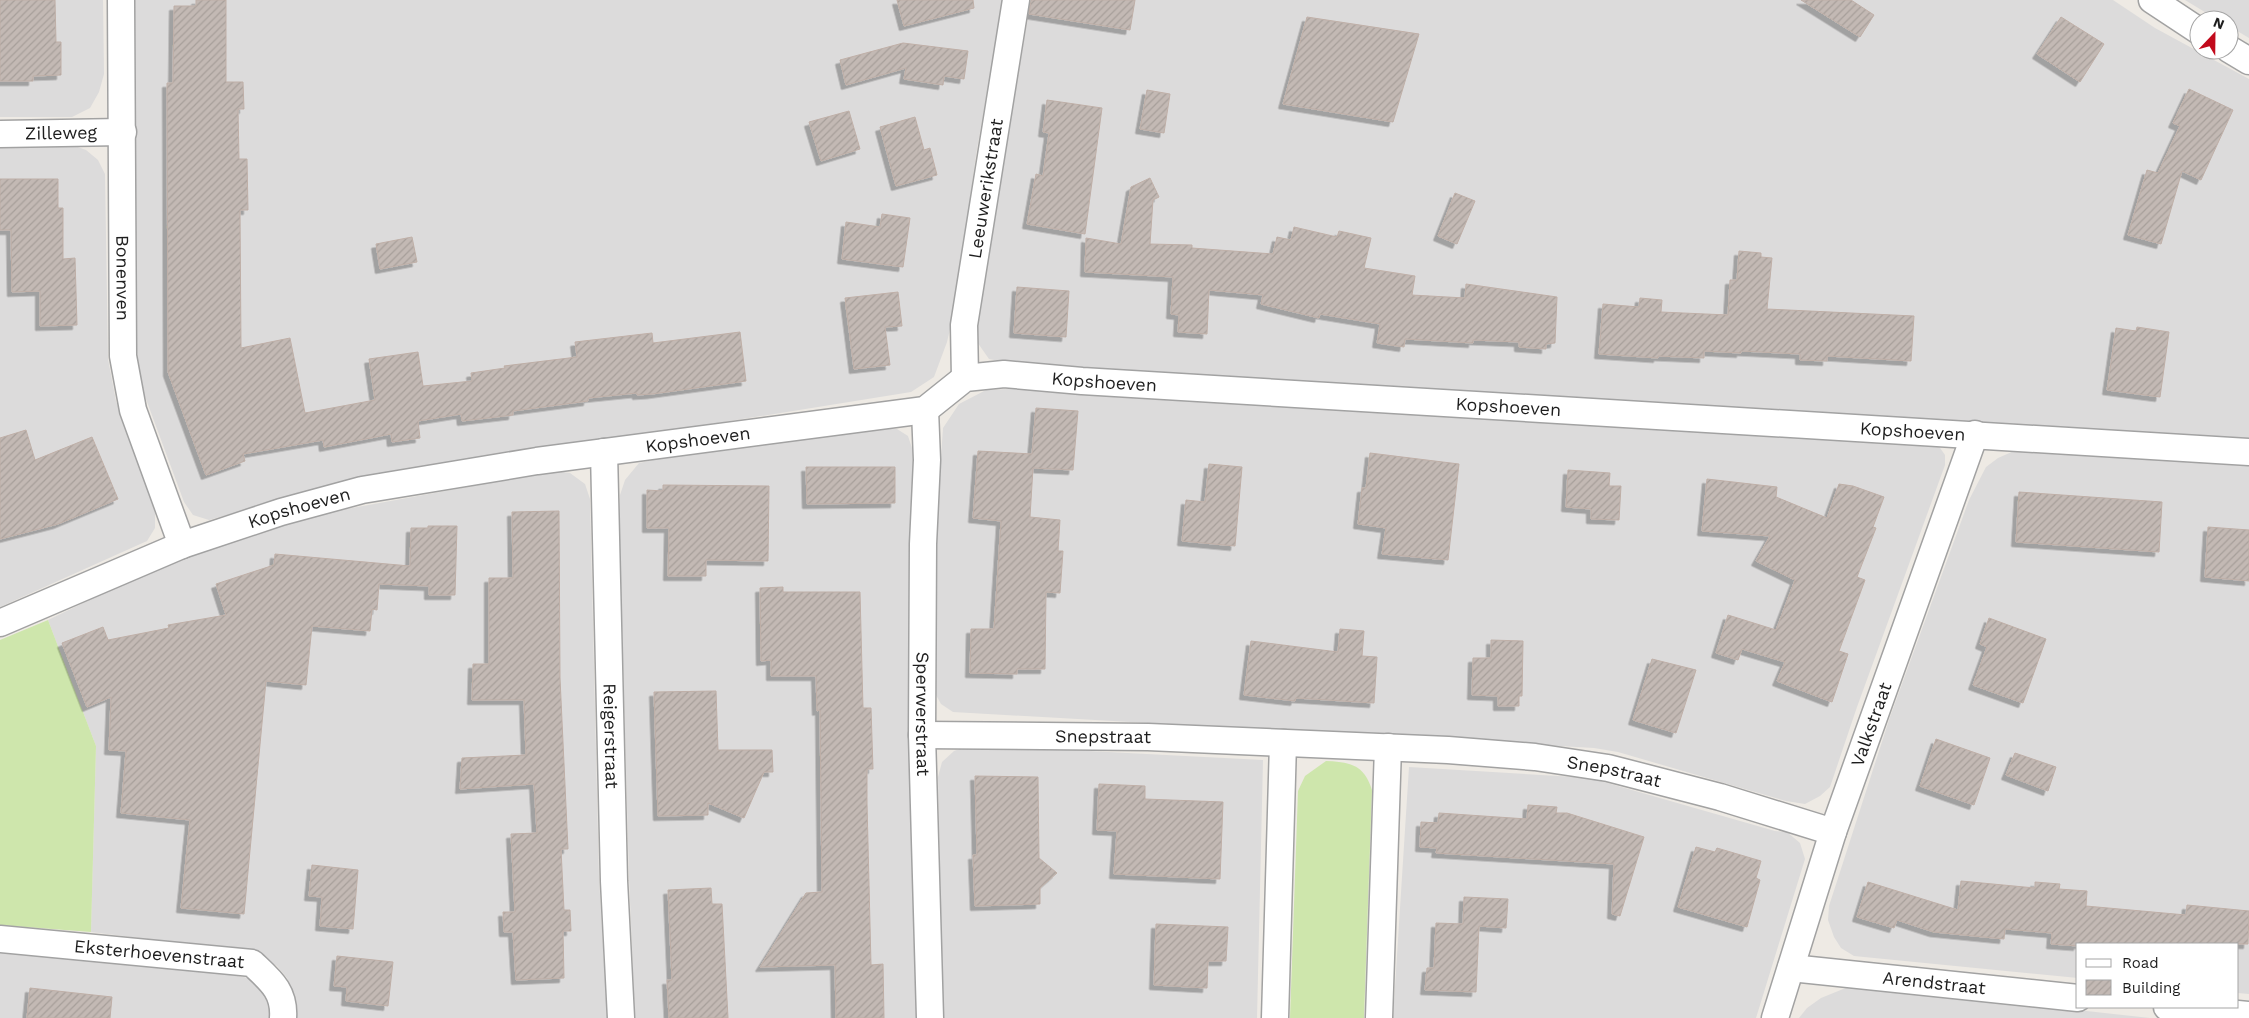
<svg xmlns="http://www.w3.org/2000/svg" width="2249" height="1018" font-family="'Work Sans',sans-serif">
	<defs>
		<pattern id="building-hatch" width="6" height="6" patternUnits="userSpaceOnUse" patternTransform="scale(1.25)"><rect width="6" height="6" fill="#c3b9b4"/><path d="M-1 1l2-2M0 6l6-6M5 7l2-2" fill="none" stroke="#a79f9a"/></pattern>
		<filter id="shadow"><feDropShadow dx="-4.5" dy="4.5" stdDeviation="0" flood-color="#0004"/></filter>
	</defs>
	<rect width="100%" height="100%" fill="#eeeae4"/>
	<g fill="#dcdbdb">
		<path d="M 0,0 L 103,0 L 104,74 L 99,92 L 90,108 L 72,117 L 0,117 Z"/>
		<path d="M 134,0 L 1003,0 L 976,155 L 955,308 L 947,342 L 934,377 L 911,392 L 338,484 L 209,520 L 193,515 L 184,502 L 143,391 L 137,353 Z"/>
		<path d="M 1031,0 L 2113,0 L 2155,28 L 2249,79 L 2249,439 L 1026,366 L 989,359 L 975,339 L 979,303 Z"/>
		<path d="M 2185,0 L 2249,0 L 2249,38 L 2229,26 L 2229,20 L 2218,20 Z"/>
		<path d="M 67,143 L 86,150 L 98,160 L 105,174 L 108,359 L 116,401 L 150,494 L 155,513 L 155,528 L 147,541 L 0,607 L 0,144 Z"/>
		<path d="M 1032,388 L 1938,445 L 1945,455 L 1945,465 L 1857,707 L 1830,787 L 1820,796 L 1805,804 L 1786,801 L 1618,752 L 1594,748 L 953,712 L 941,704 L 936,695 L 935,545 L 943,428 L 959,404 L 986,390 Z"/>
		<path d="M 884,429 L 897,429 L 908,436 L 916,460 L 922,1018 L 635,1018 L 629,877 L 619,517 L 620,495 L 625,480 L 639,463 L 658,459 Z"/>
		<path d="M 2014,451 L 2249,466 L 2249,994 L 2238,993 L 2238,944 L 2078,944 L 2078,978 L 1854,956 L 1841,948 L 1834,937 L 1828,920 L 1829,906 L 1890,717 L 1969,500 L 1986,467 L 1998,458 Z"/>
		<path d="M 556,471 L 570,473 L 585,484 L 590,499 L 599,877 L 607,1018 L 293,1018 L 295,996 L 287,978 L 277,966 L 253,952 L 91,932 L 96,746 L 48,620 L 191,551 L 341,510 Z"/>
		<path d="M 971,745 L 1263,760 L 1257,1018 L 943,1018 L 938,777 L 942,762 L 954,751 Z"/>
		<path d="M 1409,767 L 1575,777 L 1597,780 L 1775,831 L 1787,832 L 1800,843 L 1805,859 L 1756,1018 L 1393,1018 Z"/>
		<path d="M 0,950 L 232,975 L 249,978 L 261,985 L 271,1004 L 270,1018 L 0,1018 Z"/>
		<path d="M 1853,985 L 2150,1018 L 1799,1018 L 1807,1008 L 1821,998 Z"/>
	</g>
	<g fill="#cee6ac">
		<path d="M 48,620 L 96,746 L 91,932 L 0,925 L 0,640 Z"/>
		<path d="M 1326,761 C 1351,762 1364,765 1372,790 L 1364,1018 L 1290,1018 L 1298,791 L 1305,776 Z"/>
	</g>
	<g fill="url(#building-hatch)" stroke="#bfafa7" filter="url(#shadow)">
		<path d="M 0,0 L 55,0 L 56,42 L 61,42 L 61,75 L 33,76 L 33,81 L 0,81 Z"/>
		<path d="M 196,0 L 226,0 L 226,82 L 243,82 L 244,109 L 238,109 L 239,159 L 247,159 L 248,210 L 240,210 L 241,348 L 290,338 L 305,413 L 375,400 L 369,359 L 418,352 L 423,386 L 472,381 L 471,373 L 505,368 L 504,366 L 577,357 L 575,342 L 652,333 L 653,343 L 740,332 L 746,381 L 652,394 L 637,395 L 637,393 L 588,398 L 588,401 L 513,411 L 513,415 L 462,421 L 461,414 L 418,421 L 420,438 L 392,442 L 391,434 L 324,447 L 323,440 L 243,454 L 245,461 L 206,475 L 168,372 L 167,83 L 173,83 L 174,6 L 196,6 Z"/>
		<path d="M 897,0 L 973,0 L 974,8 L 904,26 Z"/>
		<path d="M 1031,0 L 1135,0 L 1130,30 L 1029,14 Z"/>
		<path d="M 1801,0 L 1851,0 L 1874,15 L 1860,37 Z"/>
		<path d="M 1307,17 L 1419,34 L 1393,122 L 1283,104 Z"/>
		<path d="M 2061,17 L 2104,44 L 2080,82 L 2037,54 Z"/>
		<path d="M 903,43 L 968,51 L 964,79 L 944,76 L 943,85 L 904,79 L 906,68 L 846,85 L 840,60 Z"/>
		<path d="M 2189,89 L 2233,110 L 2201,180 L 2182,171 L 2161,244 L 2128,235 L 2147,170 L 2158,173 L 2180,126 L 2173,123 Z"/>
		<path d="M 1147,90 L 1170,94 L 1164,133 L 1140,129 Z"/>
		<path d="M 1047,100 L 1102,108 L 1085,234 L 1027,224 L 1036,174 L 1043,176 L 1049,133 L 1043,132 Z"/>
		<path d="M 849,111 L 860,149 L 821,161 L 809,122 Z"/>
		<path d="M 915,117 L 924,150 L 930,148 L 937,175 L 896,186 L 880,127 Z"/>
		<path d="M 1150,178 L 1159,197 L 1153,200 L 1150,244 L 1192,245 L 1192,248 L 1273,254 L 1277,237 L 1291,240 L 1294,227 L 1337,237 L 1339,231 L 1371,238 L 1364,268 L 1415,276 L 1412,295 L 1465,298 L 1466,284 L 1557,297 L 1555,343 L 1546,344 L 1546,349 L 1519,347 L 1519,342 L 1473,340 L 1473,343 L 1405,339 L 1404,347 L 1377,343 L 1380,324 L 1320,314 L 1319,318 L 1261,304 L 1263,295 L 1209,290 L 1207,334 L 1178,332 L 1179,315 L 1171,314 L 1173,277 L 1085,272 L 1086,238 L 1121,244 L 1131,187 Z"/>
		<path d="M 0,179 L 58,179 L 58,208 L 63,208 L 63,259 L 75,258 L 77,325 L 40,326 L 40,291 L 12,292 L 11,230 L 0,230 Z"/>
		<path d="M 1455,193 L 1475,201 L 1457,244 L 1438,236 Z"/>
		<path d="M 882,214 L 910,218 L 903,267 L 842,259 L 846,222 L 880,227 Z"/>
		<path d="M 412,237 L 417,262 L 380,269 L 376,244 Z"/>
		<path d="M 1739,251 L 1761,253 L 1761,257 L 1772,258 L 1767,309 L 1914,316 L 1911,361 L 1827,356 L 1827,361 L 1800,360 L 1800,354 L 1741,351 L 1741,353 L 1704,351 L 1704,358 L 1658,356 L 1658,358 L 1599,354 L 1603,304 L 1639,307 L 1640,298 L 1662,300 L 1661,312 L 1728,315 L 1730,280 L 1737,280 Z"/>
		<path d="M 1017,287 L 1069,291 L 1066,337 L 1014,333 Z"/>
		<path d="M 898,292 L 902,326 L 885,327 L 890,365 L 854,369 L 845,298 Z"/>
		<path d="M 2137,327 L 2169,332 L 2160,397 L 2107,390 L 2116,328 L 2136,331 Z"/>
		<path d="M 1036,408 L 1078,411 L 1073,470 L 1033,468 L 1030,517 L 1060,520 L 1058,551 L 1063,551 L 1060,593 L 1046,592 L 1045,669 L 1017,669 L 1017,674 L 970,673 L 971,629 L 994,629 L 1001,521 L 973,518 L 978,451 L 1032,454 Z"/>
		<path d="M 26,430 L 35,460 L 92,437 L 118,499 L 58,524 L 0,539 L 0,438 Z"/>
		<path d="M 1370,453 L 1459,464 L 1448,560 L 1382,554 L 1386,528 L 1358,524 L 1362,488 L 1366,488 Z"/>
		<path d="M 1209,464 L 1242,467 L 1235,546 L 1182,541 L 1186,500 L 1205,502 Z"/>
		<path d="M 806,467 L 895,467 L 895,503 L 807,504 Z"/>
		<path d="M 1568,470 L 1610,473 L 1609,486 L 1621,486 L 1619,520 L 1591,519 L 1591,509 L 1566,507 Z"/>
		<path d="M 1707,479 L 1777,487 L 1776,497 L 1827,518 L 1839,484 L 1853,486 L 1884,497 L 1873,527 L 1876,528 L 1857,577 L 1865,580 L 1839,651 L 1848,654 L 1832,702 L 1777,681 L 1785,662 L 1742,649 L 1738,660 L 1716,653 L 1728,615 L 1776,630 L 1795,580 L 1756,561 L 1770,536 L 1702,531 Z"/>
		<path d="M 663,485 L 769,486 L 768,561 L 706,560 L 706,576 L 668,576 L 669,528 L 647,528 L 647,490 L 663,491 Z"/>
		<path d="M 2019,492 L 2162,502 L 2159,552 L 2016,542 Z"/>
		<path d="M 559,511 L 560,678 L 568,849 L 561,849 L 564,910 L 570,910 L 571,931 L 563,931 L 564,978 L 516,980 L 513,932 L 504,932 L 503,912 L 515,912 L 511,834 L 537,833 L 534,784 L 460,789 L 462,758 L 526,755 L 524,700 L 472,700 L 473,664 L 489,664 L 489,578 L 513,578 L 512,512 Z"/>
		<path d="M 428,526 L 457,526 L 455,595 L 429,595 L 429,586 L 379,584 L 377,610 L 372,609 L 370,631 L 312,626 L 306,685 L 266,681 L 244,914 L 181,908 L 190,820 L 121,813 L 126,751 L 109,750 L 111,697 L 87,707 L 62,643 L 103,627 L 108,640 L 169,628 L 168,625 L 226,615 L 216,584 L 274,565 L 275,554 L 410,566 L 411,528 L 428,528 Z"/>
		<path d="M 2208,527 L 2249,530 L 2249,581 L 2205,577 Z"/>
		<path d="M 783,587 L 783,592 L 860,592 L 863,708 L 871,708 L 873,769 L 867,769 L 867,803 L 871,965 L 883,964 L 884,1018 L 836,1018 L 835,965 L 760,967 L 806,893 L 822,892 L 820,710 L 817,711 L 816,676 L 771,676 L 771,660 L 761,661 L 760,588 Z"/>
		<path d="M 1989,618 L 2046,639 L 2023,703 L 1973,685 L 1987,647 L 1980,644 Z"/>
		<path d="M 1340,629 L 1364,631 L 1362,656 L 1377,657 L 1374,703 L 1296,698 L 1295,701 L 1244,695 L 1251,641 L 1338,652 Z"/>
		<path d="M 1491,640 L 1523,641 L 1522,696 L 1519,696 L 1519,706 L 1498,706 L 1498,696 L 1472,695 L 1473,658 L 1491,658 Z"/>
		<path d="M 1652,659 L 1696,670 L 1676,733 L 1633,720 Z"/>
		<path d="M 716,691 L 718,750 L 772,750 L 773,772 L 764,772 L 744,818 L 708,803 L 708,815 L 658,816 L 654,692 Z"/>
		<path d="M 1936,739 L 1990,758 L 1974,805 L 1920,786 Z"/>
		<path d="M 2015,753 L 2056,767 L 2048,791 L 2006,775 Z"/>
		<path d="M 975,776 L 1038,777 L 1039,858 L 1057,873 L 1040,888 L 1040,904 L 975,906 L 973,855 L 977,855 Z"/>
		<path d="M 1099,784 L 1145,786 L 1145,799 L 1223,802 L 1220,879 L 1114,874 L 1117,831 L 1097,830 Z"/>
		<path d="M 1528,805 L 1557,807 L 1556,813 L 1567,813 L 1644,837 L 1620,916 L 1612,914 L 1614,864 L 1436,853 L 1437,848 L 1420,847 L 1421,822 L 1438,823 L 1439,813 L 1527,819 Z"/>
		<path d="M 1696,847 L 1715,852 L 1717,848 L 1761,861 L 1756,878 L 1760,880 L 1747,927 L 1678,907 Z"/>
		<path d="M 312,865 L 358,870 L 353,929 L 320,926 L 322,897 L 309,896 Z"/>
		<path d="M 1961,881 L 2035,888 L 2035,882 L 2060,884 L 2059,889 L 2087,891 L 2086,906 L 2186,915 L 2187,905 L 2249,911 L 2248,944 L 2078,944 L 2078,946 L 2051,944 L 2052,933 L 2005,929 L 2004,939 L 1934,932 L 1897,920 L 1894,928 L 1857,917 L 1868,882 L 1958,910 Z"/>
		<path d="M 711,888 L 712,904 L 722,904 L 728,1018 L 669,1018 L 667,980 L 672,980 L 668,890 Z"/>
		<path d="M 1464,897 L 1508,899 L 1506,928 L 1479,926 L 1476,992 L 1425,990 L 1427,968 L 1434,968 L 1436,923 L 1463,924 Z"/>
		<path d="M 1156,924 L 1228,927 L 1226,961 L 1208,961 L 1207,988 L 1154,985 Z"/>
		<path d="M 337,956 L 393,962 L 388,1006 L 346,1001 L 347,987 L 334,986 Z"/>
		<path d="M 30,988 L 112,997 L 110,1018 L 27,1018 Z"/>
	</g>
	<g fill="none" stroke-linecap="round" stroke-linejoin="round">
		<g stroke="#a2a2a2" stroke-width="29">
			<g id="minor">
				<path id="s1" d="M 121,0 L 123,356 L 133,410 L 182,545"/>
				<path d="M 2152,0 L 2199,31"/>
				<path d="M 2229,49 L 2249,61"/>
				<path id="s2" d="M 0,134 L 123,132"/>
				<path id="s3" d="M 965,378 L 964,325 L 1016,0"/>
				<path id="s4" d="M 925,410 L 927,460 L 923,544 L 922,735 L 930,1018"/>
				<path id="s5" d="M 604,452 L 614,881 L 621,1018"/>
				<path id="s6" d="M 0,623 L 182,545 L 281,512 L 362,490 L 537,461 L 925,410 L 965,378 L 1004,374 L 1082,381 L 2249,452"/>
				<path id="s7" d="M 922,735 L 1148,737 L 1448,750 L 1535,757 L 1608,768 L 1720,797 L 1833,832"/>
				<path id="s8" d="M 0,939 L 252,963 C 270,980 285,991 283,1018"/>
				<path id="s9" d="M 1791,968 L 2078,998"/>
				<path d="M 2167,1007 L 2249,1015"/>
				<path d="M 1275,1018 L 1283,743"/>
				<path d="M 1379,1018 L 1388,747"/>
				<path id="s10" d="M 1775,1018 L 1833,832 L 1975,434"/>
			</g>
		</g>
		<use href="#minor" stroke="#fff" stroke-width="26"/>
	</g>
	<g text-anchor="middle" stroke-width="4" stroke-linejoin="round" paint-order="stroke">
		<g font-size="18" fill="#1e1e1e" stroke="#fff">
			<text dy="6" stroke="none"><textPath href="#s2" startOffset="61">Zilleweg</textPath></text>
			<text dy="6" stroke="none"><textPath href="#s3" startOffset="191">Leeuwerikstraat</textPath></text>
			<text dy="6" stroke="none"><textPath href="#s1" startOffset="278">Bonenven</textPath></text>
			<text dy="6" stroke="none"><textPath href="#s6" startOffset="1146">Kopshoeven</textPath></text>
			<text dy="6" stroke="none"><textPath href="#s6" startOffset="1551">Kopshoeven</textPath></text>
			<text dy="6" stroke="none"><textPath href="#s6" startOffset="1956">Kopshoeven</textPath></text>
			<text dy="6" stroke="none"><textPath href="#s6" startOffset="726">Kopshoeven</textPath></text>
			<text dy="6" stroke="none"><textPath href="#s6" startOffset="321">Kopshoeven</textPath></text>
			<text dy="6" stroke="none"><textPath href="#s4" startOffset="304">Sperwerstraat</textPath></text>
			<text dy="6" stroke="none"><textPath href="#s10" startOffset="309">Valkstraat</textPath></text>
			<text dy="6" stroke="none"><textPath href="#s5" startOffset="284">Reigerstraat</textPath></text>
			<text dy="6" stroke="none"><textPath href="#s7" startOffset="181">Snepstraat</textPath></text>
			<text dy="6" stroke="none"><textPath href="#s7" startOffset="694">Snepstraat</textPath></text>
			<text dy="6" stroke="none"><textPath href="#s8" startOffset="160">Eksterhoevenstraat</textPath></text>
			<text dy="6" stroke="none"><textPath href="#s9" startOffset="144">Arendstraat</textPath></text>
		</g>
	</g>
	<rect x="2076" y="943" width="162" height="65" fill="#ffffff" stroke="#a5a5a5"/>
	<rect x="2086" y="959" width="25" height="8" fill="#ffffff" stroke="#a5a5a5"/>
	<text x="2122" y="968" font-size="15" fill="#1e1e1e">Road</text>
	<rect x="2086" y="980" width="25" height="15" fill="url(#building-hatch)" stroke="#a5a5a5"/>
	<text x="2122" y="993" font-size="15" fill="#1e1e1e">Building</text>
	<g transform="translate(2214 35) rotate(22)"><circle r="24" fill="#ffffff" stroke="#a5a5a5"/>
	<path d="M0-4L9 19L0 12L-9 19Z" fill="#c20a1c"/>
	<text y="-8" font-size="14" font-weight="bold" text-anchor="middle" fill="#1e1e1e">N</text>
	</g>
</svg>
